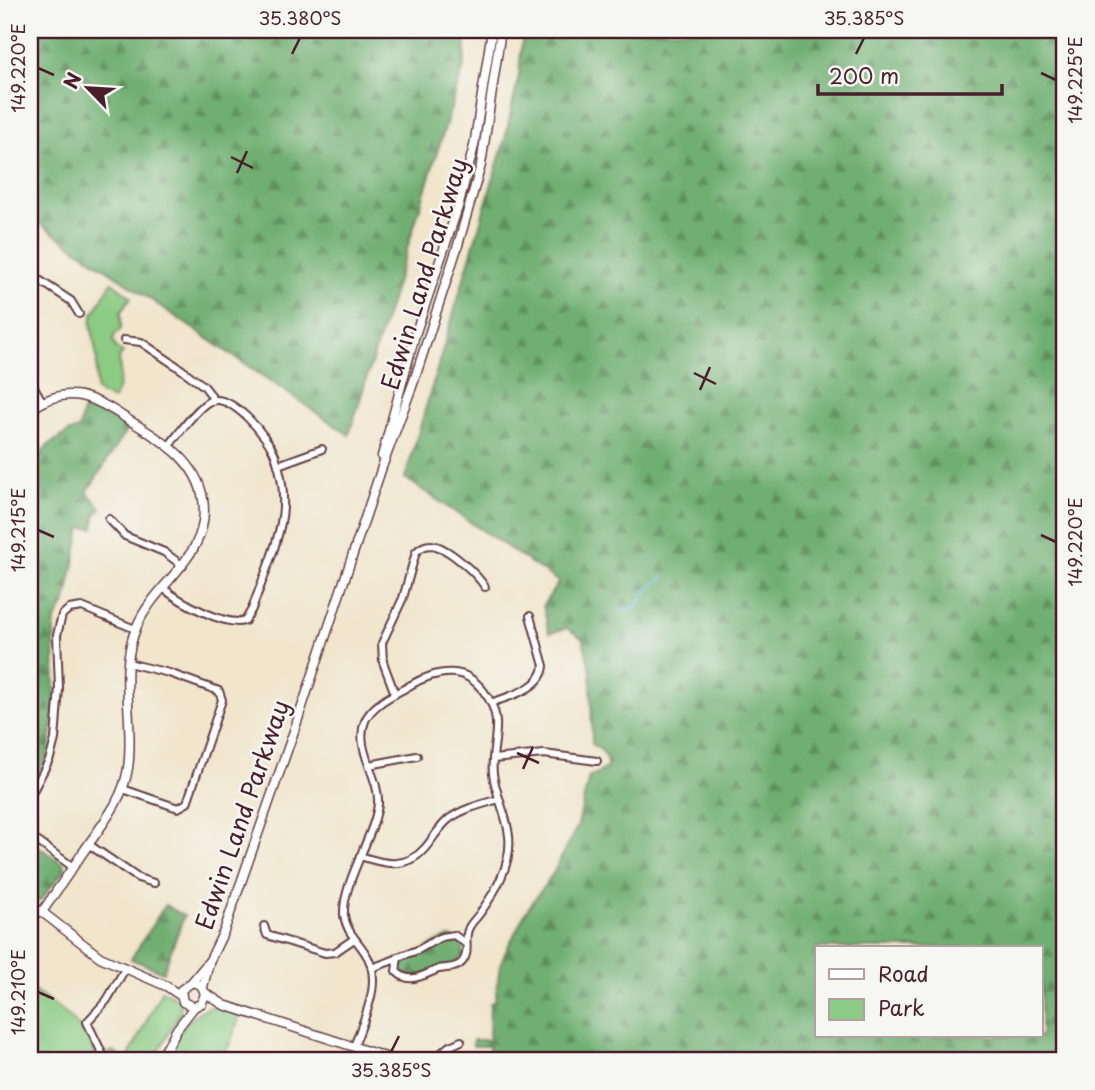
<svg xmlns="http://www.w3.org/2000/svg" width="1095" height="1090" font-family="'Playpen Sans',sans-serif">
	<defs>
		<pattern id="forest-firs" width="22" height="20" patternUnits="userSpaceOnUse" patternTransform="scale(1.75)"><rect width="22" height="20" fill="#70af71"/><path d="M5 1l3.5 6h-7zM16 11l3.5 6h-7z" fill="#5e8e5d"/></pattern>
	</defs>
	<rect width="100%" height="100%" fill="#f6f6f2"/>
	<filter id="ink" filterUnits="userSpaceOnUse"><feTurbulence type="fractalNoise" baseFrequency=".0143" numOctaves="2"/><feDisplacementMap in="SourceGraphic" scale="14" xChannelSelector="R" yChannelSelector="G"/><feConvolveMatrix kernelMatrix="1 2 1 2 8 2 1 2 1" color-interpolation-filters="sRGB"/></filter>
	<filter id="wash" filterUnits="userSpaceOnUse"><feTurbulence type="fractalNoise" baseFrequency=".00686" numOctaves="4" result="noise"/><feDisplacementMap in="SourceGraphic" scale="28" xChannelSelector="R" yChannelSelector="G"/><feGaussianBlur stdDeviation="1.57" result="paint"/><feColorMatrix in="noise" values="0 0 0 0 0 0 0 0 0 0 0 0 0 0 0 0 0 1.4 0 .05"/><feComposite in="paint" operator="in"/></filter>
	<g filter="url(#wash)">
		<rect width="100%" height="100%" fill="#f1e5cc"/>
		<g fill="#8bcb83" stroke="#6a7557" stroke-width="2">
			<path d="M 112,282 L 131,297 L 121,312 L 121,329 L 115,334 L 113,341 L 116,348 L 123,353 L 119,358 C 121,372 121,387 113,400 L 96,391 L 97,357 L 91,323 L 93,314 Z"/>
			<path d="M 30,989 C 60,1007 83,1024 98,1057 L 114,1051 L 123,1060 L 30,1060 Z"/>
			<path d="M 162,990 L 181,1001 L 180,1012 L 154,1060 L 127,1060 Z"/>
			<path d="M 216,1006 L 240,1015 L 230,1044 L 218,1060 L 164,1060 C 176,1039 189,1009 216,1006 Z"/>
		</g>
		<g fill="url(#forest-firs)" stroke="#5d674e" stroke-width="2" fill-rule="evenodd">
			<path d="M 30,30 L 467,30 L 464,66 L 349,435 L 30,217 Z"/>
			<path d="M 523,30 L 1065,30 L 1065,1060 L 490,1060 L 489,1046 L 473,1046 L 473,1040 L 489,1040 L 490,1003 L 495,1002 L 500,965 L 508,947 L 527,910 L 554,872 L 578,825 L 589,776 L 597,774 L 607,767 C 607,754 603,750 592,744 L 591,673 L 583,639 L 567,628 L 549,633 L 543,605 L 559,582 L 405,478 L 505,139 L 519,75 ZM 1041,948 L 1041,1036 L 817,1036 L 817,948 Z"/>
			<path d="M 85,401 L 128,428 L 87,492 L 101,508 L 95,516 L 94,528 L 81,528 L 66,602 L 54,622 L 55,710 L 48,756 L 30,786 L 30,731 L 34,721 L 30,703 L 30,580 L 39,577 L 30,536 L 30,473 L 46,447 L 67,433 L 79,429 Z"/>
			<path d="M 30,841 L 64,864 L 65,869 L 40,901 L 30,898 Z"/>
			<path d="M 165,905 L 184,916 L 163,972 L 131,959 Z"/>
			<path d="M 450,937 C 461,941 465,944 463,956 C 456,965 419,979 408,976 C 404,975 401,972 398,969 L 400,960 C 406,956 411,956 417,954 C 429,948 437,940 450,937 Z"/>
		</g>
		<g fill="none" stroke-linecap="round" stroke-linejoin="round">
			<path stroke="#73c1ee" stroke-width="2" d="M 621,610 L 637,606 L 648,589 L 664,577"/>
		</g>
	</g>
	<g filter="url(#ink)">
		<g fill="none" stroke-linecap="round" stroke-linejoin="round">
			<g stroke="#633d43" stroke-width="10">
				<g id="street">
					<path d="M 30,274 L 71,301 L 79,314"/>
					<path d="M 124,340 L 141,342 L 181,369 L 204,386 L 211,395 L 212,401"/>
					<path d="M 30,380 L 42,401"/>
					<path d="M 278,465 L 322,449"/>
					<path d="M 109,519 L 125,536 L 164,552 L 183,566"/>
					<path d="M 163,588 C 179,601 225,627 245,621 L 252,609 C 262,580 282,536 283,507 C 284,489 281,472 275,455 C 268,437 230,390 208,402 C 195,410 179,433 169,446"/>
					<path d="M 395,694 L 383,662 L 382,643 L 403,598 L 416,552 C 420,548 424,545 431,545 C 447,546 477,574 485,587"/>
					<path d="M 491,703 C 509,696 542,689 544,666 L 530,616"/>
					<path d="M 493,759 L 544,754 L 597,761"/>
					<path d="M 369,765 L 417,756"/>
					<path d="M 123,789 L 178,808 L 187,803 L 222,700 L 219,691 L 169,673 L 128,663"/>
					<path d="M 30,797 L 50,758 L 55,739 L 59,688 L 57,635 L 62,615 L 69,609 L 82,607 L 135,629"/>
					<path d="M 30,836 L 73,867"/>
					<path d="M 88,844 L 138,878 L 154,883"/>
					<path d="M 360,856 C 384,864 406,870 425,848 C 433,839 439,827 449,819 C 464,808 483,804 499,799"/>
					<path d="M 264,926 L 267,935 L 325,953 L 335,952 L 354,939"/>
					<path d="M 372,968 L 396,959"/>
					<path d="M 354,1047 C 364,1017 385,980 364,951 C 356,939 346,931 344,915 C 342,883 375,835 378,804 C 380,777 354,749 365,721 C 372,704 394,695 409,686 C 422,678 440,671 455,673 C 476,675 495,701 496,722 C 497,739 491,756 493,774 C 496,796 507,815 509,836 C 512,864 496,891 480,913 C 476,919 470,923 468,930 C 464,940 470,952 463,961 C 457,969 448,967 439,969 C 424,974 410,986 396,971 L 398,957 L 418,950 L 441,937 L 454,935 L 465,943"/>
					<path d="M 103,1055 L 87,1022 L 107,1000 L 125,969"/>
					<path d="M 433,1060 L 448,1047 L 461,1041"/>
				</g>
			</g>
			<g stroke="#633d43" stroke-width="11">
				<g id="secondary">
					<path d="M 30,410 C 64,385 89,394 121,415 C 155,437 196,456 203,499 C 212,556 156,581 137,626 C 117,672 135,721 128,768 C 123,801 102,824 84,851 C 70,871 56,892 42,912"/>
					<path d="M 382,456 L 415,335 L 458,207 L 474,146 L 492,30"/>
					<path d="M 30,906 L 42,912 L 100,957 L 166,986 L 181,996"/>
					<path d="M 192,982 L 201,985 L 205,993 L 202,1003 L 194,1007 L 183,1002 L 181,990 L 192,982 L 210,960 L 224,931 L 295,728 L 382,467 L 414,381 L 458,245 L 481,165 L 501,30"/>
					<path d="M 203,987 L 209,963"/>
					<path d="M 205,993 L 224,1005 L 395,1060"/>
					<path d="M 160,1060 L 177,1029 L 194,1007"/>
				</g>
			</g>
			<use href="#street" stroke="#fff" stroke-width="6"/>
			<use href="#secondary" stroke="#fff" stroke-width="8"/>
		</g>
	</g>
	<path fill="none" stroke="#4a1f2b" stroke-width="2.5" d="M 292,54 L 300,38M 856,54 L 864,38M 38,68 L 54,75M 1041,73 L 1056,80M 231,157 L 253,168M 237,173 L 247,151M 694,373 L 716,384M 700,390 L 710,367M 38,530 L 54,537M 1041,535 L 1056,542M 517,753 L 539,763M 523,769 L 533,747M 38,992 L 54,999M 391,1052 L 399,1036"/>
	<g text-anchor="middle" stroke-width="5" stroke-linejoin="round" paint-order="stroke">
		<g font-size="24" fill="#4a1f2b" stroke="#f6f6f2">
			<text transform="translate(425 274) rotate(-73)" y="8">Edwin Land Parkway</text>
			<text transform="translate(243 815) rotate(-71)" y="8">Edwin Land Parkway</text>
		</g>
	</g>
	<rect width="1095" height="1090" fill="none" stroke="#f6f6f2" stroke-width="77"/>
	<rect x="815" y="946" width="228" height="91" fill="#f6f6f2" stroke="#b1a0a2" stroke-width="2"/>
	<rect x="829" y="969" width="35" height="10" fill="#ffffff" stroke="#b1a0a2" stroke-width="2"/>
	<text x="878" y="982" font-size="21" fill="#4a1f2b">Road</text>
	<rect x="829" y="999" width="35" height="21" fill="#8bcb83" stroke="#b1a0a2" stroke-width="2"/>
	<text x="878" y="1016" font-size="21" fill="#4a1f2b">Park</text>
	<g transform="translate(88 88) rotate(295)" stroke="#f6f6f2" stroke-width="5" paint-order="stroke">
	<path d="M0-5L12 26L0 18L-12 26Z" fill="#4a1f2b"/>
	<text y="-10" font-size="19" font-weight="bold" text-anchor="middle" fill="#4a1f2b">N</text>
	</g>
	<path d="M818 84v10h184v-10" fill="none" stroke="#4a1f2b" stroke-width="3.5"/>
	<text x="829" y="84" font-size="21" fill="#4a1f2b" stroke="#f6f6f2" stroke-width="5" paint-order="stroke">200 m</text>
	<rect x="38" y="38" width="1018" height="1014" fill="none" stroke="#4a1f2b" stroke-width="2.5"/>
	<g font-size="18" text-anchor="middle" fill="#4a1f2b">
		<text x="300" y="25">35.380°S</text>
		<text x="864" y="25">35.385°S</text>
		<text transform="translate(19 68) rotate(-90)" y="6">149.220°E</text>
		<text transform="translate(1076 80) rotate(-90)" y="6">149.225°E</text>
		<text transform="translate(19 530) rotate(-90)" y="6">149.215°E</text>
		<text transform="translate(1076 542) rotate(-90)" y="6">149.220°E</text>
		<text transform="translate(19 992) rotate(-90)" y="6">149.210°E</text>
		<text x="391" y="1077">35.385°S</text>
	</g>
</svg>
